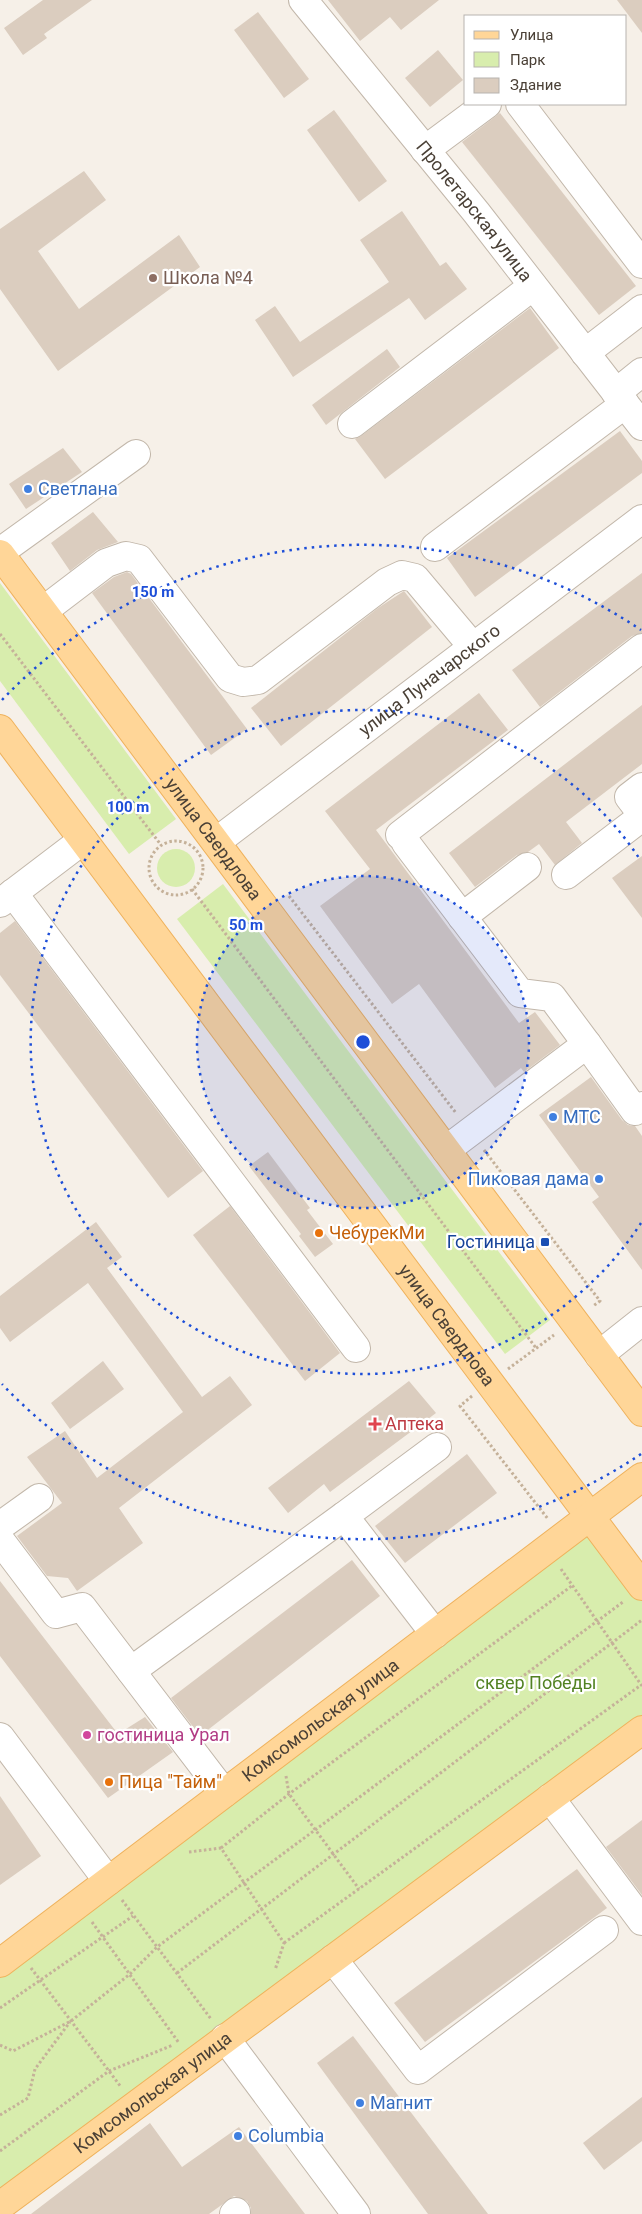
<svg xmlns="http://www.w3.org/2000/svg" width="642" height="2214" font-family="Roboto,sans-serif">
	<rect width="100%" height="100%" fill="#f6f0e8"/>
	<g fill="#d8edad">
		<path d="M 0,583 L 176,819 L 129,854 L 0,681 Z"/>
		<circle cx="176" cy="868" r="19"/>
		<path d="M 223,884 L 550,1320 L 505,1354 L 177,919 Z"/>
		<path d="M 590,1517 L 642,1586 L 642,1730 L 0,2206 L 0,1963 Z"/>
	</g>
	<g fill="#dbcdbf">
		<path d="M 43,0 L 92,0 L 44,34 L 47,38 L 23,55 L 4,28 Z"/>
		<path d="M 328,0 L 439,0 L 401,30 L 390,17 L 360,41 Z"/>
		<path d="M 617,0 L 642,0 L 642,33 Z"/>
		<path d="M 258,12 L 309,79 L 284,98 L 234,30 Z"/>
		<path d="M 438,50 L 463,80 L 430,107 L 405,78 Z"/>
		<path d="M 334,110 L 387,181 L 359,202 L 307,130 Z"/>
		<path d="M 500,113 L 636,286 L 599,315 L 462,142 Z"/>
		<path d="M 84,171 L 106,200 L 38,251 L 79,309 L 179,235 L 200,267 L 58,371 L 0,289 L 0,229 Z"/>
		<path d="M 402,211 L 440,266 L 446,262 L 467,289 L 425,320 L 409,298 L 293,377 L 255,320 L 275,306 L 300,342 L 389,282 L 360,240 Z"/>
		<path d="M 530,308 L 559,348 L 385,479 L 355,439 L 361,436 Z"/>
		<path d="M 387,349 L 400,367 L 326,425 L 312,405 Z"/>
		<path d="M 620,431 L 642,461 L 642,473 L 475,597 L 447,558 Z"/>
		<path d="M 63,448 L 82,472 L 26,509 L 9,484 Z"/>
		<path d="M 93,512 L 118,542 L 97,550 L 70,571 L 51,543 Z"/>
		<path d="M 127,572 L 131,574 L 247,729 L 211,755 L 92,593 L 114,577 Z"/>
		<path d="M 642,573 L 642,633 L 632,636 L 540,707 L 512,670 Z"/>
		<path d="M 404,591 L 432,627 L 281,746 L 251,708 L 378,608 Z"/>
		<path d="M 479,693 L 508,730 L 376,830 L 519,1023 L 535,1012 L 560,1045 L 524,1072 L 521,1068 L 495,1088 L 419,984 L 392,1004 L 320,906 L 370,869 L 325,811 Z"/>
		<path d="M 642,705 L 642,764 L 566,822 L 582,843 L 555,865 L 539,844 L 528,852 L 517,855 L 475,887 L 449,853 Z"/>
		<path d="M 642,856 L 642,918 L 612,878 Z"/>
		<path d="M 15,921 L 203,1171 L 168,1198 L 0,975 L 0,933 Z"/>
		<path d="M 591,1077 L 622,1120 L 628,1125 L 635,1126 L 642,1136 L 642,1270 L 592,1202 L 599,1197 L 539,1115 Z"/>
		<path d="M 268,1152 L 310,1208 L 307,1210 L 333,1244 L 315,1257 L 299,1236 L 301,1234 L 249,1166 Z"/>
		<path d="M 230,1206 L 340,1353 L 305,1381 L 193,1235 Z"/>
		<path d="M 96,1222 L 122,1257 L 107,1268 L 202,1397 L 230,1376 L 252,1405 L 119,1508 L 143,1543 L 77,1591 L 68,1578 L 47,1576 L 17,1536 L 62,1503 L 27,1457 L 65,1431 L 97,1478 L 183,1412 L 88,1283 L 10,1342 L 0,1328 L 0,1296 Z"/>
		<path d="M 103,1361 L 124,1389 L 70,1429 L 51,1403 Z"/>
		<path d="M 409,1381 L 436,1413 L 330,1492 L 324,1484 L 288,1513 L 268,1488 Z"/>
		<path d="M 467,1454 L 497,1493 L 405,1563 L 375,1526 Z"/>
		<path d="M 352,1560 L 380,1596 L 200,1736 L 171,1698 Z"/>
		<path d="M 0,1581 L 118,1734 L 145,1717 L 173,1752 L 108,1798 L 0,1656 Z"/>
		<path d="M 0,1796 L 41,1856 L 0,1885 Z"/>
		<path d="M 642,1820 L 642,1895 L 606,1847 Z"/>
		<path d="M 577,1869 L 607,1908 L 425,2042 L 394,2003 Z"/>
		<path d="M 353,2036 L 488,2214 L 428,2214 L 317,2063 Z"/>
		<path d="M 642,2097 L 642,2141 L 604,2170 L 583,2143 Z"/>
		<path d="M 150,2123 L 182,2167 L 239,2127 L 305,2214 L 251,2214 L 251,2208 L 247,2201 L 234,2196 L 209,2214 L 31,2214 Z"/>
	</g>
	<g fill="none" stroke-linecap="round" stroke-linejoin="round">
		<g stroke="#c2b7aa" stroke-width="30">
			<g id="minor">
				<path id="s1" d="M 303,0 L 476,212 L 642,426"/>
				<path d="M 520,104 L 642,264"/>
				<path d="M 425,150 L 487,104"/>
				<path d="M 585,353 L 642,309"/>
				<path d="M 616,393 L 642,372"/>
				<path d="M 352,424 L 533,286"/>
				<path d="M 435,547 L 625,404"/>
				<path d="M 0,552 L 136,454"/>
				<path d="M 43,611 L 106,563 L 126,556 L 139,559 L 230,678 L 243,682 L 258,680 L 387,582 L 402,575 L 415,578 L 473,647"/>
				<path d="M 642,787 L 629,797 L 642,814"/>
				<path d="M 400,835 L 642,648"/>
				<path id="s2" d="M 216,842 L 642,519"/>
				<path d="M 406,843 L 520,993 L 552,997 L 587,1044 L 446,1150"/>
				<path d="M 566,875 L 642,817"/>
				<path d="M 13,893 L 356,1348"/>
				<path d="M 0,903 L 83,840"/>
				<path d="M 462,917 L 527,867"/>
				<path d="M 587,1044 L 635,1111 L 642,1106"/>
				<path d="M 599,1355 L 642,1321"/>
				<path d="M 0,1526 L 39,1498"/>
				<path d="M 0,1540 L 56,1614 L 82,1607 L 224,1793"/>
				<path d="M 435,1634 L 344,1516 L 437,1447"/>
				<path d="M 131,1671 L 344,1516"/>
				<path d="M 0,1737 L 108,1881"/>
				<path d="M 550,1798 L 642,1921"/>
				<path d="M 333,1959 L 418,2070 L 604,1930"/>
				<path d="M 225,2038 L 356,2214"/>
				<path d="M 234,2214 L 236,2212"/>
			</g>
		</g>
		<g stroke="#efb25c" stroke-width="30">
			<g id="major">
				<path id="s3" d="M 0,554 L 642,1412"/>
				<path id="s4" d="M 0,729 L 642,1586"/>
				<path id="s5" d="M 0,1963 L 642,1477"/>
				<path id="s6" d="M 0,2206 L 642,1730"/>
			</g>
		</g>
		<g stroke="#c5b199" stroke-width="3" stroke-dasharray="2.5 2.5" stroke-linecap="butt">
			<path d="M 0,634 L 161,845"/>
			<circle cx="176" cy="868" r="27"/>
			<path d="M 192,889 L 536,1348"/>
			<path d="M 289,896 L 456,1113"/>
			<path d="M 484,1150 L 600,1301 L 593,1306"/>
			<path d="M 508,1369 L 554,1335"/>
			<path d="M 472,1396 L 460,1406 L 548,1519"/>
			<path d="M 561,1569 L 642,1686"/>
			<path d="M 286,1776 L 289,1794 L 359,1889"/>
			<path d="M 221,1848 L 289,1794 L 573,1585"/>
			<path d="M 189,1852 L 221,1848 L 284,1943 L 275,1970"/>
			<path d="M 122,1900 L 211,2019"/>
			<path d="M 92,1922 L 179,2043"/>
			<path d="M 284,1943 L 641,1685"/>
			<path d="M 31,1968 L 121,2087"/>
			<path d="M 177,1973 L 642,1620"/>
			<path d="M 0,2008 L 133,1916"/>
			<path d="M 0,2045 L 13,2051 L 71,2021 L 130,1974 L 157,1947 L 623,1602"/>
			<path d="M 0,2115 L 28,2098 L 35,2069 L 70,2022"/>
			<path d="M 0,2151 L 109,2071 L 173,2045"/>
		</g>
		<use href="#minor" stroke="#fff" stroke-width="28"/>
		<use href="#major" stroke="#ffd698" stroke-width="28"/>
	</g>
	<circle cx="363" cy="1042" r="166" fill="#1d4ed8" fill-opacity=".12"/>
	<g fill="none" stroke="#1d4ed8" stroke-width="2.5" stroke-dasharray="2.5 5">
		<circle cx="363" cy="1042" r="166"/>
		<path d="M641 1223A332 332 0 1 1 641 861"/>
		<path d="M641 1454A497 497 0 0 1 2 1384M2 700A497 497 0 0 1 641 630"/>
	</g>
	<circle fill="#8d6e63" stroke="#fff" stroke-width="2" cx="153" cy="278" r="5"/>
	<g fill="#3f7fe0" stroke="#fff" stroke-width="2">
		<circle cx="28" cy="489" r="5"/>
		<circle cx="553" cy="1117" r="5"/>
		<circle cx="599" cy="1179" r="5"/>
		<circle cx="360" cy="2103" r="5"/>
		<circle cx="238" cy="2136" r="5"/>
	</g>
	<g fill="#e8710a" stroke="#fff" stroke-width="2">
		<circle cx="319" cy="1233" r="5"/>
		<circle cx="109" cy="1782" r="5"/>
	</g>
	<rect fill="#1a4fb4" stroke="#fff" stroke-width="2" x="540" y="1237" width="10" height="10" rx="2.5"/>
	<path fill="#e0444e" stroke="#fff" stroke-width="2" d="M372.5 1416.5h5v5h5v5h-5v5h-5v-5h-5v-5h5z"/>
	<circle fill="#d1479c" stroke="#fff" stroke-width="2" cx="87" cy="1735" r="5"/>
	<g text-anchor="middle" stroke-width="4.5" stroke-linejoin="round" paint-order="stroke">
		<g font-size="18" fill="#4a4036" stroke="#fff">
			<text dy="6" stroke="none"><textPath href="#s1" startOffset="272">Пролетарская улица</textPath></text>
			<text dy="6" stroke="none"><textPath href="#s2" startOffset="268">улица Луначарского</textPath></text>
			<text dy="6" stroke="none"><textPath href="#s3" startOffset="356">улица Свердлова</textPath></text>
			<text dy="6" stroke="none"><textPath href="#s4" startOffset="745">улица Свердлова</textPath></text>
			<text dy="6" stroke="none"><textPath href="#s5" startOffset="402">Комсомольская улица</textPath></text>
			<text dy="6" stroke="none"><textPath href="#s6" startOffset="190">Комсомольская улица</textPath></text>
		</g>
		<g font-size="18" fill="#785e54" stroke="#fff" text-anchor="start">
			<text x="163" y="284">Школа №4</text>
		</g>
		<g font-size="18" fill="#366cbe" stroke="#fff" text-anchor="start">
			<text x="38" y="495">Светлана</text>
			<text x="563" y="1123">МТС</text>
			<text x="589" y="1185" text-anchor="end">Пиковая дама</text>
			<text x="370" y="2109">Магнит</text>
			<text x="248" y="2142">Columbia</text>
		</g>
		<g font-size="18" fill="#c56008" stroke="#fff" text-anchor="start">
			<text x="329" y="1239">ЧебурекМи</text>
			<text x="119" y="1788">Пица "Тайм"</text>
		</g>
		<g font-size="18" fill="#164399" stroke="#fff" text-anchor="end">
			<text x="535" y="1248">Гостиница</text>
		</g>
		<g font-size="18" fill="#be3a42" stroke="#fff" text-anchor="start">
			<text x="385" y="1430">Аптека</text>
		</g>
		<g font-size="18" fill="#528222" stroke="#fff">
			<text x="536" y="1689">сквер Победы</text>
		</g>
		<g font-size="18" fill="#b23c85" stroke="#fff" text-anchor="start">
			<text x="97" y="1741">гостиница Урал</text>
		</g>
	</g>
	<circle cx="363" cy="1042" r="8" fill="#1d4ed8" stroke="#fff" stroke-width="2.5"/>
	<g font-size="15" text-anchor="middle" font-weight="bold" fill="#1d4ed8" stroke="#fff" stroke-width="4.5" stroke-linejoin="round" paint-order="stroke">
		<text x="153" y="597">150 m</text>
		<text x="128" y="812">100 m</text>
		<text x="246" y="930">50 m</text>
	</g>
	<rect x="464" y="15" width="162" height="90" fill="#ffffff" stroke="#b7b3af"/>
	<rect x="474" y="31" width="25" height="8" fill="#ffd698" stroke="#b7b3af"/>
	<text x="510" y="40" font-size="15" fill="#4a4036">Улица</text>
	<rect x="474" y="52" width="25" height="15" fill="#d8edad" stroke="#b7b3af"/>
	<text x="510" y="65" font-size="15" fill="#4a4036">Парк</text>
	<rect x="474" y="78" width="25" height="15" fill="#dbcdbf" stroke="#b7b3af"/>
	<text x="510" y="90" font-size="15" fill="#4a4036">Здание</text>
</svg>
